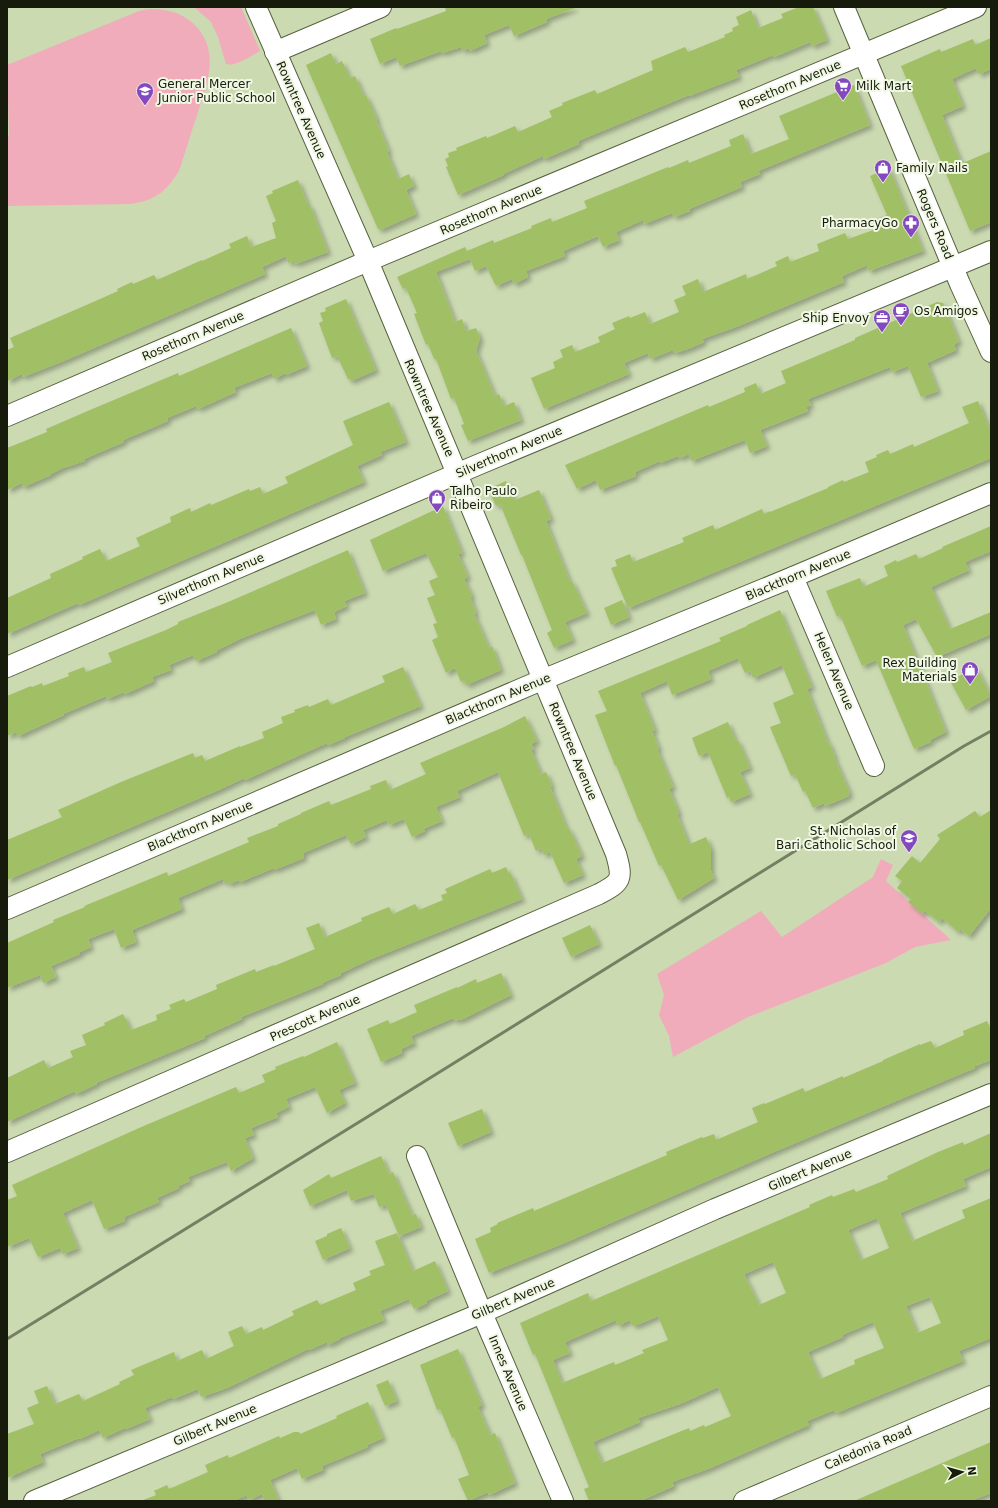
<svg xmlns="http://www.w3.org/2000/svg" width="998" height="1508" font-family="'DejaVu Sans',sans-serif">
	<defs>
		<filter id="shadow"><feDropShadow dx="3.5" dy="3.5" stdDeviation="2" flood-color="#0004"/></filter>
	</defs>
	<rect width="100%" height="100%" fill="#cbdab1"/>
	<g fill="#f0acbb">
		<path d="M 194,7 L 241,7 L 260,51 C 251,56 236,67 226,64 L 218,37 L 211,22 Z"/>
		<path d="M 149,9 C 167,9 182,12 196,26 C 221,53 206,88 196,118 C 190,136 185,153 179,171 C 166,192 154,201 130,204 L 8,206 L 7,137 L 9,136 L 7,65 L 139,11 Z"/>
		<path d="M 881,859 L 893,865 L 886,881 L 951,940 L 915,947 L 886,963 L 748,1017 L 673,1057 L 669,1036 L 659,1015 L 664,995 L 657,974 L 761,911 L 782,937 L 873,877 Z"/>
	</g>
	<g fill="#a1bf65" fill-rule="evenodd" filter="url(#shadow)">
		<path d="M 445,7 L 575,7 L 575,8 L 546,19 L 547,22 L 514,36 L 509,25 L 484,35 L 487,43 L 470,51 L 469,48 L 463,51 L 461,47 L 442,53 L 441,51 L 400,66 L 396,57 L 380,64 L 370,39 L 396,28 L 397,29 L 446,11 Z"/>
		<path d="M 799,7 L 813,7 L 827,40 L 812,46 L 810,42 L 774,57 L 773,55 L 736,70 L 739,77 L 689,96 L 689,95 L 578,141 L 579,144 L 544,159 L 543,156 L 503,174 L 504,175 L 458,195 L 446,167 L 448,166 L 445,159 L 449,157 L 448,153 L 457,150 L 456,148 L 486,136 L 487,138 L 515,126 L 518,132 L 552,117 L 549,111 L 563,105 L 562,103 L 595,90 L 597,94 L 653,70 L 651,61 L 685,47 L 688,52 L 725,37 L 724,35 L 733,31 L 732,28 L 739,25 L 736,17 L 751,10 L 758,28 L 783,18 L 781,14 Z"/>
		<path d="M 991,38 L 991,69 L 979,74 L 976,68 L 952,79 L 963,106 L 942,115 L 960,160 L 961,159 L 963,163 L 991,151 L 991,222 L 970,231 L 901,66 L 940,49 L 941,52 L 973,39 L 975,45 Z"/>
		<path d="M 331,53 L 336,64 L 342,61 L 349,76 L 350,75 L 351,78 L 355,76 L 364,96 L 366,95 L 377,119 L 376,120 L 389,151 L 387,152 L 398,179 L 409,174 L 414,186 L 406,190 L 416,214 L 382,229 L 378,229 L 306,65 Z"/>
		<path d="M 854,85 L 870,125 L 758,171 L 760,174 L 740,182 L 742,187 L 689,209 L 690,211 L 674,217 L 672,213 L 644,224 L 643,220 L 616,232 L 619,240 L 603,247 L 598,236 L 563,251 L 565,256 L 526,271 L 528,277 L 514,284 L 512,279 L 496,286 L 486,266 L 475,271 L 470,259 L 436,272 L 455,322 L 462,319 L 466,331 L 476,328 L 480,338 L 476,351 L 495,396 L 499,394 L 504,406 L 514,402 L 521,420 L 468,441 L 461,425 L 464,424 L 454,398 L 451,399 L 436,359 L 434,359 L 428,344 L 426,345 L 414,314 L 417,313 L 406,288 L 403,289 L 397,277 L 465,247 L 467,251 L 493,240 L 494,243 L 532,228 L 531,226 L 551,218 L 552,222 L 587,208 L 584,201 L 668,167 L 669,168 L 688,160 L 689,163 L 731,146 L 729,140 L 743,134 L 751,154 L 789,139 L 779,116 Z"/>
		<path d="M 889,168 L 923,251 L 869,271 L 867,266 L 865,266 L 842,276 L 844,282 L 736,327 L 702,339 L 704,342 L 688,349 L 675,353 L 673,350 L 650,359 L 648,353 L 624,363 L 629,374 L 544,409 L 531,378 L 555,368 L 553,362 L 563,357 L 560,350 L 572,345 L 575,352 L 600,342 L 598,337 L 615,329 L 612,323 L 629,316 L 630,318 L 645,312 L 650,324 L 679,312 L 674,300 L 686,295 L 682,286 L 698,279 L 703,292 L 746,274 L 747,279 L 777,266 L 775,262 L 788,256 L 790,262 L 819,251 L 817,244 L 845,233 L 848,239 L 879,228 L 876,219 L 887,215 L 870,176 Z"/>
		<path d="M 298,180 L 308,205 L 310,205 L 328,252 L 295,264 L 294,261 L 288,263 L 286,256 L 262,267 L 265,274 L 66,360 L 23,377 L 22,374 L 7,381 L 7,350 L 14,347 L 10,338 L 91,303 L 118,291 L 117,289 L 132,282 L 133,284 L 154,275 L 157,280 L 202,260 L 202,261 L 231,248 L 229,244 L 247,236 L 251,247 L 276,238 L 272,223 L 276,221 L 266,196 L 273,193 L 272,191 Z"/>
		<path d="M 346,299 L 376,370 L 351,381 L 350,379 L 348,379 L 337,356 L 332,358 L 319,323 L 323,321 L 320,313 L 326,311 L 325,308 Z"/>
		<path d="M 937,302 L 943,303 L 959,342 L 954,344 L 956,350 L 927,363 L 938,391 L 921,397 L 908,366 L 892,372 L 890,367 L 808,399 L 811,405 L 806,407 L 808,411 L 760,430 L 767,446 L 750,453 L 745,440 L 691,461 L 689,454 L 680,458 L 678,456 L 660,463 L 660,461 L 635,472 L 636,476 L 600,490 L 596,480 L 577,489 L 565,465 L 708,405 L 709,407 L 745,392 L 744,388 L 756,383 L 760,394 L 786,383 L 781,371 L 855,340 L 855,338 Z"/>
		<path d="M 291,328 L 307,366 L 286,375 L 286,373 L 274,379 L 272,373 L 236,387 L 234,389 L 236,392 L 198,409 L 196,406 L 167,418 L 168,421 L 123,440 L 124,442 L 84,459 L 85,461 L 63,468 L 51,474 L 51,475 L 23,487 L 22,483 L 7,490 L 7,448 L 47,432 L 46,429 L 90,410 L 178,373 L 179,376 Z"/>
		<path d="M 978,401 L 991,433 L 991,458 L 628,608 L 611,568 L 617,566 L 615,560 L 630,554 L 633,562 L 684,542 L 682,538 L 713,525 L 715,530 L 762,509 L 764,514 L 770,511 L 770,512 L 828,488 L 828,487 L 843,480 L 844,482 L 869,472 L 865,462 L 877,457 L 876,455 L 888,450 L 890,454 L 913,444 L 914,447 L 969,423 L 962,407 Z"/>
		<path d="M 389,402 L 406,442 L 380,452 L 382,455 L 357,466 L 364,482 L 79,605 L 78,603 L 7,634 L 7,598 L 51,578 L 50,574 L 83,559 L 82,557 L 100,549 L 106,561 L 140,546 L 136,538 L 171,522 L 170,517 L 190,508 L 191,512 L 210,503 L 211,505 L 249,489 L 250,491 L 260,487 L 263,494 L 288,483 L 285,477 L 353,445 L 343,421 Z"/>
		<path d="M 506,481 L 515,500 L 539,490 L 551,519 L 546,521 L 554,542 L 570,582 L 572,581 L 587,613 L 565,622 L 573,640 L 554,648 L 547,633 L 552,630 L 522,555 L 521,555 L 500,504 L 496,506 L 488,489 Z"/>
		<path d="M 443,506 L 462,553 L 458,554 L 468,577 L 464,579 L 472,596 L 470,597 L 476,613 L 474,614 L 489,648 L 492,646 L 501,670 L 466,685 L 464,680 L 461,682 L 455,668 L 446,673 L 432,640 L 438,637 L 433,624 L 437,623 L 427,598 L 435,595 L 429,581 L 438,577 L 426,553 L 383,571 L 370,540 Z"/>
		<path d="M 991,526 L 991,551 L 965,562 L 969,570 L 931,587 L 950,629 L 991,612 L 991,634 L 937,657 L 916,619 L 903,625 L 946,732 L 930,740 L 931,742 L 914,749 L 876,660 L 862,666 L 840,615 L 837,617 L 826,591 L 860,578 L 863,587 L 888,576 L 884,566 L 896,560 L 897,562 L 916,554 L 919,559 L 943,548 L 942,547 Z"/>
		<path d="M 348,550 L 365,593 L 344,601 L 347,606 L 334,612 L 336,619 L 321,625 L 315,610 L 242,638 L 216,651 L 217,652 L 196,661 L 193,655 L 169,665 L 171,670 L 152,677 L 154,681 L 125,694 L 124,692 L 107,699 L 106,696 L 63,714 L 64,715 L 18,736 L 16,732 L 7,736 L 7,696 L 31,686 L 32,687 L 42,683 L 43,686 L 69,676 L 68,673 L 84,667 L 86,672 L 112,662 L 108,653 L 166,630 L 178,624 L 178,622 L 228,602 Z"/>
		<path d="M 622,600 L 629,617 L 611,625 L 604,608 Z"/>
		<path d="M 780,610 L 812,687 L 807,689 L 828,743 L 829,742 L 835,757 L 834,757 L 850,793 L 848,794 L 849,796 L 825,806 L 824,803 L 813,808 L 805,791 L 803,792 L 795,774 L 791,776 L 770,727 L 781,723 L 773,703 L 794,694 L 782,665 L 753,678 L 750,671 L 745,673 L 738,658 L 708,671 L 711,679 L 672,695 L 667,681 L 640,693 L 655,730 L 652,731 L 659,748 L 657,749 L 673,787 L 669,789 L 679,813 L 677,814 L 688,842 L 690,842 L 690,844 L 706,837 L 711,848 L 711,871 L 714,878 L 678,900 L 661,865 L 659,866 L 640,822 L 639,822 L 616,765 L 615,766 L 595,715 L 607,711 L 598,691 L 721,641 L 719,638 L 747,626 L 747,625 Z"/>
		<path d="M 403,667 L 421,706 L 345,737 L 345,738 L 328,745 L 327,743 L 311,750 L 245,780 L 244,778 L 221,789 L 7,880 L 7,840 L 62,817 L 58,810 L 121,782 L 193,753 L 195,758 L 202,755 L 205,761 L 240,746 L 240,747 L 264,738 L 262,732 L 283,723 L 281,717 L 295,712 L 294,710 L 308,705 L 309,707 L 328,699 L 331,705 L 385,682 L 382,676 Z"/>
		<path d="M 976,667 L 991,696 L 966,710 L 950,681 Z"/>
		<path d="M 525,716 L 537,741 L 531,744 L 534,749 L 531,750 L 541,774 L 546,772 L 552,786 L 550,787 L 567,829 L 569,828 L 582,856 L 576,859 L 583,875 L 564,883 L 550,852 L 544,855 L 541,848 L 536,851 L 529,834 L 524,836 L 498,772 L 457,791 L 460,797 L 436,807 L 442,821 L 423,829 L 425,831 L 412,837 L 404,819 L 389,825 L 387,820 L 363,830 L 366,837 L 351,844 L 346,835 L 303,853 L 304,858 L 274,870 L 274,868 L 240,882 L 239,880 L 229,884 L 228,881 L 224,883 L 223,879 L 178,898 L 182,909 L 132,930 L 136,942 L 121,948 L 114,929 L 88,939 L 91,947 L 80,952 L 80,954 L 51,966 L 56,977 L 43,983 L 40,975 L 7,988 L 7,943 L 54,922 L 53,920 L 85,907 L 84,906 L 167,872 L 168,876 L 249,842 L 247,838 L 278,826 L 278,824 L 301,814 L 301,813 L 329,801 L 331,805 L 371,789 L 370,786 L 386,780 L 390,790 L 426,774 L 420,763 L 504,727 Z"/>
		<path d="M 728,722 L 736,741 L 738,740 L 750,768 L 740,772 L 750,794 L 731,802 L 729,797 L 727,798 L 708,752 L 699,756 L 692,738 Z"/>
		<path d="M 991,810 L 991,908 L 969,936 L 960,929 L 958,932 L 942,918 L 939,922 L 925,911 L 922,914 L 908,902 L 911,899 L 897,888 L 902,881 L 895,876 L 912,856 L 920,863 L 940,839 L 937,835 L 975,811 L 980,817 Z"/>
		<path d="M 506,867 L 509,874 L 511,874 L 522,899 L 371,959 L 341,973 L 341,975 L 322,983 L 323,984 L 241,1017 L 242,1019 L 204,1036 L 205,1038 L 96,1083 L 97,1084 L 76,1094 L 75,1091 L 7,1122 L 7,1078 L 44,1060 L 48,1068 L 73,1057 L 70,1051 L 86,1045 L 82,1035 L 105,1025 L 104,1023 L 123,1014 L 131,1030 L 157,1020 L 156,1015 L 171,1009 L 169,1005 L 184,999 L 186,1002 L 217,989 L 216,985 L 255,969 L 256,972 L 274,965 L 274,966 L 315,949 L 306,928 L 319,923 L 325,937 L 362,921 L 361,918 L 389,907 L 393,914 L 415,904 L 419,910 L 443,900 L 441,895 L 447,893 L 445,889 L 490,869 L 492,873 Z"/>
		<path d="M 590,925 L 599,944 L 571,957 L 562,938 Z"/>
		<path d="M 501,973 L 511,995 L 461,1020 L 460,1019 L 455,1021 L 453,1018 L 411,1036 L 414,1043 L 401,1049 L 402,1053 L 381,1062 L 367,1029 L 388,1020 L 390,1024 L 417,1012 L 414,1005 L 457,987 L 457,988 L 476,979 L 477,983 Z"/>
		<path d="M 987,1021 L 991,1030 L 991,1060 L 975,1066 L 975,1068 L 769,1154 L 562,1244 L 489,1273 L 475,1239 L 491,1232 L 490,1228 L 498,1224 L 497,1223 L 533,1208 L 534,1211 L 667,1155 L 666,1152 L 702,1137 L 703,1138 L 714,1134 L 716,1140 L 758,1122 L 752,1108 L 764,1103 L 765,1104 L 803,1088 L 805,1092 L 843,1076 L 843,1078 L 883,1061 L 883,1060 L 920,1044 L 920,1045 L 931,1041 L 935,1048 L 964,1035 L 963,1031 Z"/>
		<path d="M 337,1042 L 355,1083 L 339,1090 L 345,1103 L 327,1113 L 315,1087 L 286,1099 L 289,1107 L 276,1113 L 278,1117 L 251,1128 L 254,1135 L 245,1138 L 253,1158 L 231,1171 L 227,1162 L 188,1177 L 190,1181 L 178,1186 L 179,1188 L 157,1198 L 159,1202 L 124,1217 L 125,1221 L 104,1229 L 92,1200 L 63,1213 L 78,1248 L 63,1254 L 60,1248 L 38,1257 L 29,1238 L 7,1247 L 7,1200 L 17,1196 L 12,1185 L 139,1128 L 236,1087 L 239,1093 L 265,1082 L 262,1075 L 276,1069 L 275,1067 L 303,1056 L 304,1057 Z"/>
		<path d="M 482,1109 L 491,1132 L 458,1146 L 448,1123 Z"/>
		<path d="M 991,1133 L 991,1167 L 963,1179 L 966,1186 L 900,1213 L 912,1241 L 965,1218 L 962,1210 L 991,1198 L 991,1338 L 959,1351 L 963,1361 L 836,1413 L 834,1410 L 807,1421 L 809,1425 L 708,1469 L 672,1482 L 674,1486 L 640,1501 L 589,1501 L 584,1489 L 589,1487 L 535,1354 L 533,1355 L 520,1323 L 588,1293 L 591,1301 L 810,1207 L 809,1205 L 832,1195 L 833,1197 L 854,1189 L 856,1192 L 888,1179 L 887,1176 L 938,1152 L 963,1142 L 964,1145 ZM 877,1218 L 889,1248 L 861,1260 L 848,1230 ZM 773,1262 L 786,1293 L 759,1305 L 744,1274 ZM 930,1297 L 941,1323 L 917,1333 L 906,1306 ZM 658,1316 L 668,1340 L 642,1350 L 644,1353 L 615,1365 L 614,1362 L 562,1383 L 553,1360 L 570,1353 L 565,1342 L 616,1320 L 618,1326 L 630,1320 L 632,1325 L 637,1325 ZM 873,1322 L 884,1348 L 854,1360 L 855,1364 L 820,1379 L 808,1352 L 843,1337 L 842,1335 ZM 718,1387 L 731,1416 L 705,1427 L 704,1425 L 690,1431 L 689,1428 L 602,1463 L 593,1442 L 640,1422 L 638,1418 L 680,1404 Z"/>
		<path d="M 381,1156 L 389,1174 L 393,1172 L 412,1215 L 416,1214 L 421,1227 L 399,1236 L 386,1205 L 379,1207 L 374,1194 L 351,1201 L 347,1190 L 310,1206 L 303,1190 L 329,1174 L 331,1178 Z"/>
		<path d="M 341,1228 L 350,1248 L 323,1260 L 315,1241 L 327,1236 L 327,1234 Z"/>
		<path d="M 397,1233 L 413,1271 L 435,1261 L 448,1291 L 426,1301 L 427,1303 L 414,1309 L 409,1299 L 380,1311 L 384,1320 L 340,1338 L 340,1339 L 328,1345 L 327,1342 L 309,1350 L 308,1349 L 227,1388 L 201,1397 L 198,1389 L 173,1399 L 172,1397 L 145,1408 L 150,1419 L 126,1429 L 125,1428 L 103,1438 L 99,1430 L 80,1439 L 79,1438 L 40,1454 L 43,1462 L 7,1478 L 7,1434 L 34,1424 L 27,1408 L 39,1403 L 34,1391 L 47,1386 L 55,1404 L 79,1394 L 83,1401 L 120,1384 L 119,1382 L 134,1375 L 131,1370 L 174,1352 L 177,1361 L 202,1350 L 206,1359 L 234,1346 L 228,1332 L 242,1326 L 246,1334 L 262,1327 L 263,1330 L 294,1315 L 292,1311 L 317,1300 L 320,1305 L 356,1290 L 353,1283 L 371,1275 L 369,1271 L 385,1265 L 375,1241 Z"/>
		<path d="M 458,1349 L 482,1405 L 478,1407 L 490,1435 L 495,1433 L 515,1483 L 489,1495 L 488,1492 L 468,1501 L 458,1479 L 469,1475 L 454,1437 L 452,1438 L 440,1409 L 437,1410 L 420,1365 Z"/>
		<path d="M 388,1380 L 397,1401 L 385,1406 L 376,1385 Z"/>
		<path d="M 368,1402 L 383,1438 L 367,1445 L 368,1447 L 322,1466 L 323,1470 L 302,1479 L 297,1468 L 270,1480 L 279,1501 L 265,1501 L 262,1494 L 249,1500 L 247,1495 L 233,1501 L 141,1501 L 156,1495 L 154,1490 L 156,1490 L 167,1485 L 169,1489 L 208,1472 L 205,1465 L 228,1455 L 229,1458 L 279,1436 L 280,1438 L 294,1432 L 299,1432 L 300,1434 L 337,1418 L 336,1416 Z"/>
		<path d="M 991,1442 L 991,1493 L 970,1501 L 854,1501 Z"/>
	</g>
	<g fill="none" stroke-linecap="round" stroke-linejoin="round">
		<g stroke="#55613d" stroke-width="22">
			<g id="minor">
				<path d="M 844,7 L 960,284 L 991,352"/>
				<path d="M 275,52 L 381,7"/>
				<path d="M 7,416 L 368,261 L 976,7"/>
				<path d="M 793,577 L 874,766"/>
				<path d="M 7,667 L 475,466 L 991,251"/>
				<path d="M 7,909 L 530,685 L 793,577 L 991,493"/>
				<path d="M 7,1152 C 205,1067 402,980 599,894 C 622,882 623,879 616,854 L 368,261 L 256,7"/>
				<path d="M 417,1156 L 482,1313 L 563,1501"/>
				<path d="M 34,1501 L 470,1318 L 715,1209 L 991,1094"/>
				<path d="M 744,1501 L 991,1396"/>
			</g>
		</g>
		<use href="#minor" stroke="#fff" stroke-width="20"/>
		<path stroke="#758063" stroke-width="3" d="M 7,1339 L 364,1119 L 964,746 L 991,731"/>
	</g>
	<defs>
		<g id="supermarket-pin" transform="scale(0.9)"><path d="M0 17L-7.5 6A9.5 9.5 0 1 1 7.5 6Z" fill="#8549bf" stroke="#f0f8e3"/><path d="M-6-5.5h2.5l.6 2H6L4.5 2H-2.5L-4.4-4H-6ZM-1.5 3.2a1.3 1.3 0 1 0 .1 0ZM3 3.2a1.3 1.3 0 1 0 .1 0Z" fill="#fff"/></g>
		<g id="school-pin" transform="scale(0.9)"><path d="M0 17L-7.5 6A9.5 9.5 0 1 1 7.5 6Z" fill="#8549bf" stroke="#f0f8e3"/><path d="M0-5L7-2L0 1L-7-2ZM-4 1L0 2.5L4 1V4Q0 6-4 4Z" fill="#fff"/></g>
		<g id="shop-pin" transform="scale(0.9)"><path d="M0 17L-7.5 6A9.5 9.5 0 1 1 7.5 6Z" fill="#8549bf" stroke="#f0f8e3"/><path d="M-5-2.5h2.3a2.7 3.5 0 0 1 5.4 0H5L5.5 6h-11ZM-1.5-2.5h3a1.5 2.3 0 0 0-3 0Z" fill="#fff"/></g>
		<g id="pharmacy-pin" transform="scale(0.9)"><path d="M0 17L-7.5 6A9.5 9.5 0 1 1 7.5 6Z" fill="#8549bf" stroke="#f0f8e3"/><path d="M-2-6h4v4h4v4h-4v4h-4v-4h-4v-4h4Z" fill="#fff"/></g>
		<g id="cafe-pin" transform="scale(0.9)"><path d="M0 17L-7.5 6A9.5 9.5 0 1 1 7.5 6Z" fill="#8549bf" stroke="#f0f8e3"/><path d="M-5.5-4.5H6V0H3Q3 3.5 0 3.5H-2.5Q-5.5 3.5-5.5 0ZM3-3.2v2h1.7v-2ZM-6 4.5H4V6H-6Z" fill="#fff"/></g>
		<g id="office-pin" transform="scale(0.9)"><path d="M0 17L-7.5 6A9.5 9.5 0 1 1 7.5 6Z" fill="#8549bf" stroke="#f0f8e3"/><path d="M-6-3h4V-5.5h4V-3h4V5H-6ZM-1-4.5V-3h2v-1.5ZM-6 0V1H6V0Z" fill="#fff"/></g>
	</defs>
	<g fill-rule="evenodd">
		<use href="#supermarket-pin" x="843" y="86"/>
		<use href="#school-pin" x="145" y="91"/>
		<use href="#shop-pin" x="883" y="168"/>
		<use href="#pharmacy-pin" x="911" y="223"/>
		<use href="#cafe-pin" x="901" y="311"/>
		<use href="#office-pin" x="882" y="318"/>
		<use href="#shop-pin" x="437" y="498"/>
		<use href="#shop-pin" x="970" y="670"/>
		<use href="#school-pin" x="909" y="838"/>
	</g>
	<g text-anchor="middle" stroke-width="4" stroke-linejoin="round" paint-order="stroke">
		<g font-size="12" fill="#161b0c" stroke="#f0f8e3" text-anchor="start">
			<text x="158" y="88">General Mercer<tspan x="158" dy="14">Junior Public School</tspan></text>
			<text x="856" y="90">Milk Mart</text>
			<text x="896" y="172">Family Nails</text>
			<text x="898" y="227" text-anchor="end">PharmacyGo</text>
			<text x="914" y="315">Os Amigos</text>
			<text x="869" y="322" text-anchor="end">Ship Envoy</text>
			<text x="450" y="495">Talho Paulo<tspan x="450" dy="14">Ribeiro</tspan></text>
			<text x="957" y="667" text-anchor="end">Rex Building<tspan x="957" dy="14">Materials</tspan></text>
			<text x="896" y="835" text-anchor="end">St. Nicholas of<tspan x="896" dy="14">Bari Catholic School</tspan></text>
		</g>
		<g font-size="12" fill="#161b0c" stroke="#f0f8e3">
			<text transform="translate(790 85) rotate(-23)" y="4">Rosethorn Avenue</text>
			<text transform="translate(301 110) rotate(66)" y="4">Rowntree Avenue</text>
			<text transform="translate(491 210) rotate(-23)" y="4">Rosethorn Avenue</text>
			<text transform="translate(935 224) rotate(67)" y="4">Rogers Road</text>
			<text transform="translate(193 336) rotate(-23)" y="4">Rosethorn Avenue</text>
			<text transform="translate(429 408) rotate(66)" y="4">Rowntree Avenue</text>
			<text transform="translate(509 452) rotate(-23)" y="4">Silverthorn Avenue</text>
			<text transform="translate(798 575) rotate(-23)" y="4">Blackthorn Avenue</text>
			<text transform="translate(211 579) rotate(-23)" y="4">Silverthorn Avenue</text>
			<text transform="translate(834 671) rotate(67)" y="4">Helen Avenue</text>
			<text transform="translate(498 699) rotate(-23)" y="4">Blackthorn Avenue</text>
			<text transform="translate(573 751) rotate(67)" y="4">Rowntree Avenue</text>
			<text transform="translate(200 826) rotate(-23)" y="4">Blackthorn Avenue</text>
			<text transform="translate(315 1018) rotate(-24)" y="4">Prescott Avenue</text>
			<text transform="translate(810 1170) rotate(-23)" y="4">Gilbert Avenue</text>
			<text transform="translate(513 1299) rotate(-23)" y="4">Gilbert Avenue</text>
			<text transform="translate(508 1373) rotate(67)" y="4">Innes Avenue</text>
			<text transform="translate(215 1425) rotate(-23)" y="4">Gilbert Avenue</text>
			<text transform="translate(868 1448) rotate(-23)" y="4">Caledonia Road</text>
		</g>
	</g>
	<rect width="998" height="1508" fill="none" stroke="#161b0c" stroke-width="16"/>
	<g transform="translate(962 1472) rotate(84)" stroke="#f0f8e3" stroke-width="3" paint-order="stroke">
	<path d="M0-3L7 15L0 10L-7 15Z" fill="#161b0c"/>
	<text y="-6" font-size="11" font-weight="bold" text-anchor="middle" fill="#161b0c">N</text>
	</g>
</svg>
